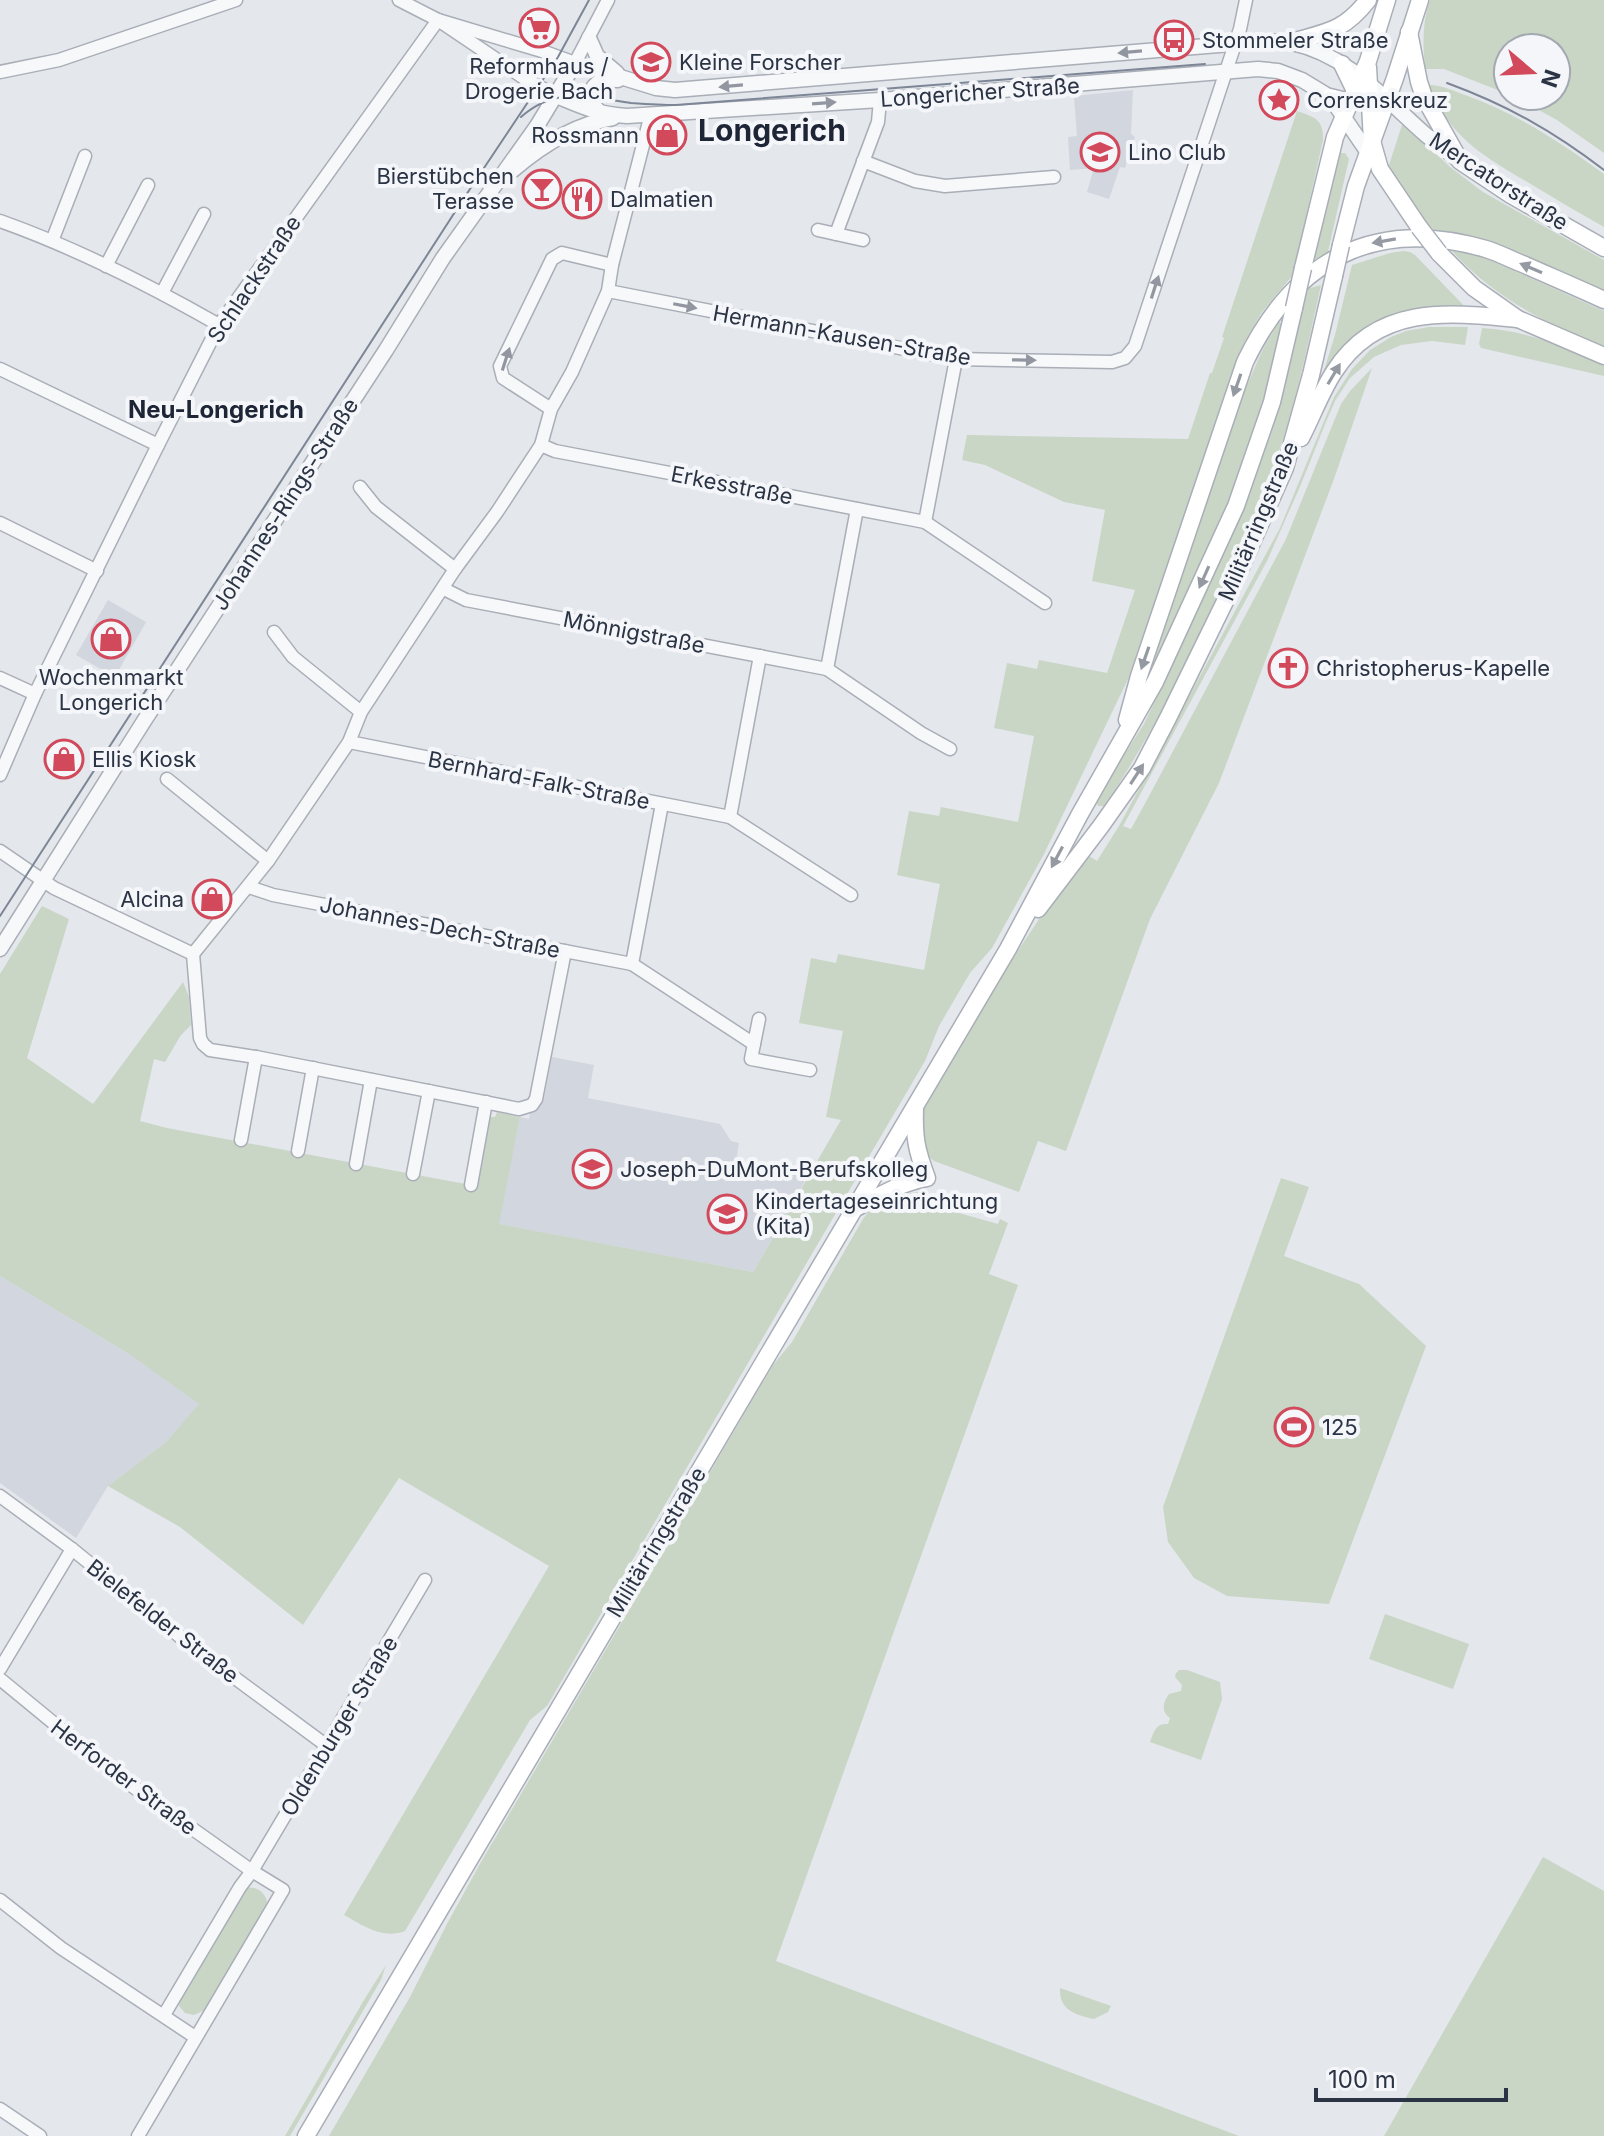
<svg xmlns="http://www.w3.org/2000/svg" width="1604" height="2136" font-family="Inter,sans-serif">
	<rect width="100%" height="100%" fill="#e4e7ec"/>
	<g fill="#d2d6de">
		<path d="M 1133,90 L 1131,134 L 1135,137 L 1125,168 L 1120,167 L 1109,199 L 1087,192 L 1094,168 L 1070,170 L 1068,137 L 1077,136 L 1074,96 Z"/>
		<path d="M 108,600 L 146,622 L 115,677 L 76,655 Z"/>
		<path d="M 552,1057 L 594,1065 L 588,1098 L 720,1124 L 731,1141 L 739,1143 L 736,1161 L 809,1174 L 753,1272 L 498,1224 L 520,1117 L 529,1119 L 530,1112 L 538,1107 L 544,1098 Z"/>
		<path d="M 0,1276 L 129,1354 L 200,1404 L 166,1442 L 108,1486 L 76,1538 L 0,1483 Z"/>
	</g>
	<g fill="#c9d6c5">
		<path d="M 1430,0 L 1604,0 L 1604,153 L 1557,120 L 1513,96 L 1556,96 L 1556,48 L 1508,48 L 1508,94 L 1444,69 L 1425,69 C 1423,45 1422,23 1430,0 Z"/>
		<path d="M 1429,85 C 1441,85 1454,91 1465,95 C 1516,113 1560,142 1604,174 L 1604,227 C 1579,213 1554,198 1529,183 C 1483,156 1449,137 1429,85 Z"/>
		<path d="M 1297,111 C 1314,117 1324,119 1323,140 L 1293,275 L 1262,312 L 1245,341 L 1128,679 L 1044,854 L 992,948 L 970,973 L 939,1026 L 925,1061 L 547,1706 L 530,1720 L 405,1931 C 383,1940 362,1925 344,1915 L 549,1566 L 399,1478 L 303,1625 L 180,1527 L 108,1486 L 166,1442 L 199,1404 L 129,1354 L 0,1276 L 0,974 L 42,906 L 69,919 L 27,1058 L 93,1104 L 183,982 L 189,997 L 191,1025 L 181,1035 L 165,1062 L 154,1059 L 140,1121 L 167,1128 L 476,1186 L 489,1117 L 495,1117 L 497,1112 L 520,1117 L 499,1224 L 753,1272 L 841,1120 L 826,1117 L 843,1031 L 799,1023 L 811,958 L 836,963 L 838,954 L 924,970 L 940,884 L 897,875 L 909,811 L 939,816 L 941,807 L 1018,822 L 1034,736 L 994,728 L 1007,663 L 1037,669 L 1039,660 L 1107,673 L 1135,590 L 1092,581 L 1105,510 L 1064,502 L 985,465 L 962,460 L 967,435 L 1188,439 L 1210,373 L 1212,373 L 1224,338 L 1222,337 Z"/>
		<path d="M 1403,122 L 1450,167 L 1483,192 L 1604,260 L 1604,293 L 1493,243 L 1465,235 L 1438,232 L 1430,227 L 1425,227 L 1388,168 Z"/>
		<path d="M 1340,153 L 1345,153 L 1349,159 L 1327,256 L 1313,260 Z"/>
		<path d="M 1451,250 L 1481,256 L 1604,311 L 1604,348 C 1548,325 1492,296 1451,250 Z"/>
		<path d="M 1403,251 L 1410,252 L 1415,255 L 1469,311 L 1395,316 L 1316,396 L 1335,335 L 1352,265 L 1390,253 Z"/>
		<path d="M 1321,285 C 1310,334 1300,385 1285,433 C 1271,478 1251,521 1232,563 C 1195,648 1156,730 1104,806 L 1098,806 L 1096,802 L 1097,797 L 1144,724 L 1189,629 L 1246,501 L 1280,401 L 1307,289 Z"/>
		<path d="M 1279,322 L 1281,324 L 1268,384 L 1250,443 L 1230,500 L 1170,634 L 1147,679 L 1246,387 L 1263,349 Z"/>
		<path d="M 1429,327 L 1468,327 L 1465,345 L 1432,341 L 1401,345 L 1374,357 L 1350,378 L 1335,401 L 1326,422 L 1299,489 L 1267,561 L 1123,826 L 1131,829 L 1148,798 L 1286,539 L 1341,404 L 1350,391 L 1372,368 L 1334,479 L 1219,783 L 1150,919 L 1066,1151 L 1038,1141 L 1019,1192 L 934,1161 L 919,1148 L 922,1112 L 1009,964 L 1058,891 L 1086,854 L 1097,861 L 1119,826 L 1280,528 L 1334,397 L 1352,369 L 1370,350 L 1391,337 L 1406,331 Z"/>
		<path d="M 1482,328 C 1529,331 1561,346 1604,363 L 1604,376 L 1481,348 L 1479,344 Z"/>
		<path d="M 1281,1178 L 1309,1187 L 1284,1256 L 1359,1284 L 1426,1346 L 1329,1604 L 1227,1596 L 1194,1578 L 1168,1542 L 1163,1507 Z"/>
		<path d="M 921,1192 L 921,1196 L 932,1200 L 935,1194 L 944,1203 L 948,1210 L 998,1224 L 1000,1219 L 1008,1223 L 989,1274 L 1018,1285 L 776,1961 L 1239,2136 L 329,2136 L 410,1997 L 448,1922 L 481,1862 L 773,1365 L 792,1342 L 863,1219 C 880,1197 895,1195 921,1192 Z"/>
		<path d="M 1385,1614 L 1469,1644 L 1453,1689 L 1369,1659 Z"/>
		<path d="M 1179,1670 L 1187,1670 L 1220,1682 L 1222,1699 L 1201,1760 L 1150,1742 C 1154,1731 1156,1723 1168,1724 L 1170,1718 C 1161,1712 1163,1702 1169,1694 L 1181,1691 L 1182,1685 L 1175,1677 L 1176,1673 Z"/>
		<path d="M 1543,1857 L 1604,1891 L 1604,2136 L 1384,2136 Z"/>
		<path d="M 244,1888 C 255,1886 264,1890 267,1902 L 265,1907 L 205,2010 L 194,2015 L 185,2013 L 179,2006 L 181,1994 Z"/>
		<path d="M 386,1965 L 381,1980 L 290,2136 L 285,2136 L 364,2000 Z"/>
		<path d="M 1060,1988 L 1111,2006 L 1108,2012 L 1094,2019 C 1075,2015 1059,2010 1060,1988 Z"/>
	</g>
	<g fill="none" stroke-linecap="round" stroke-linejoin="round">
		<g stroke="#a9aeb7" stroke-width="15">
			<g id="minor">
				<path d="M 399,0 L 438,20 L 524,78 L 554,95"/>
				<path d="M 438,20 L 542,51 L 575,63 L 608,0"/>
				<path d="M 0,72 L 59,60 L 236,0"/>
				<path d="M 863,161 L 915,181 L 945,186 L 1054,177"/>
				<path d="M 0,221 C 76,248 149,285 219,325"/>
				<path d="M 818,230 L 836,234"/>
				<path d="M 863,240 L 836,234 L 878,122 L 880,100"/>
				<path d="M 52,241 L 85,156"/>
				<path d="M 106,266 L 148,185"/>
				<path d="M 608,291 L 956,359 L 1112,362 L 1125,358 L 1135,346 L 1240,29 L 1246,0"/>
				<path d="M 162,293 L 204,214"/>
				<path d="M 0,369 L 158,445"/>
				<path d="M 551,409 L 503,378 L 500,366 L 552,259 L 562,253 L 612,265"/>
				<path d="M 541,445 L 555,451 L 925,522 L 1045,603"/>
				<path d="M 360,487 L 376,507 L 455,569"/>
				<path d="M 925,522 L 956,359"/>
				<path d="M 0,523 L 97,571"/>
				<path d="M 444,589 L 466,600 L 827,669 L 857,509"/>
				<path d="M 274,632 L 293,657 L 361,712"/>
				<path d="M 827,669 L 921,733 L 950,749"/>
				<path d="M 0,678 L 35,694"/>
				<path d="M 349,742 L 730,817 L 760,656"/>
				<path d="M 0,775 L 35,694 L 158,445 L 219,325 L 438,20"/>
				<path d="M 167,779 L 268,861"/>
				<path d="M 730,817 L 851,895"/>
				<path d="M 0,851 L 54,888 L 193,954"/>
				<path d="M 249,887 L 273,895 L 632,964 L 662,804"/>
				<path d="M 193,954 L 268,861 L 349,742 L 361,712 L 455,569 L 497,512 L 541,445 L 551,409 L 572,372 L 608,291 L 612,265 L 651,114"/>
				<path d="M 193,954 L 200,1038 L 203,1044 L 210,1050 L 256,1057 L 519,1109 L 532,1105 L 536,1099 L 565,951"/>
				<path d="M 632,964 L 754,1044"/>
				<path d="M 759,1019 L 751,1059 L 810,1070"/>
				<path d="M 241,1140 L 256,1057"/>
				<path d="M 298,1151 L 313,1068"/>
				<path d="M 356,1164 L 371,1080"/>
				<path d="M 413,1174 L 429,1091"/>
				<path d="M 471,1185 L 486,1102"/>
				<path d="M 0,1496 L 72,1549 L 189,1644 L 327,1746"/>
				<path d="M 0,1669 L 72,1549"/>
				<path d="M 0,1679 L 118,1776 L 252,1871 L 240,1887 L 164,2015"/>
				<path d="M 0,1900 L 61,1948 L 195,2037"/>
				<path d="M 0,2109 L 40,2136"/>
				<path d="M 138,2136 L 283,1890 L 252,1871 L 425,1580"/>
			</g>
		</g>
		<g stroke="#a9aeb7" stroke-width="17">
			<g id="tertiary">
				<path d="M 589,38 L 597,56 L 617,73"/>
				<path d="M 554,95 C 581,106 596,114 627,116 L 880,100 L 1258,69 L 1278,71 L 1302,80 L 1330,97 L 1373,160"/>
				<path d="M 600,113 L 591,102 C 589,83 602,78 618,80"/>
				<path d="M 513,170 C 542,145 575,124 613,118"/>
				<path d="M 0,949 L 144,721 L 386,350 L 443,258 L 537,126 L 575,63 L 656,88 L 675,90 L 1267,41 C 1275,42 1284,41 1292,43 C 1348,55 1385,99 1426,135 C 1436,143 1446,150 1456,158"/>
			</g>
		</g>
		<g stroke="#a9aeb7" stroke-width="19">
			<g id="secondary">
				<path d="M 1409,32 L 1419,82 L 1424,97 L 1460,161 L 1511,195 L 1604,248"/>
				<path d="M 1291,42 C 1327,32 1344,31 1368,0"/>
				<path d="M 1342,64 L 1357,95"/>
				<path d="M 1368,67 L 1372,141 L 1380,169 L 1419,227"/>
				<path d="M 1330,97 L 1350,102 L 1361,100"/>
				<path d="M 1341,245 L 1356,186 L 1395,78 L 1420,0"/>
				<path d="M 1439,253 L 1474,288 L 1518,319 L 1604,356"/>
				<path d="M 1303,268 L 1335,137 L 1368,61 L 1387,0"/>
				<path d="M 1301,438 C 1312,417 1321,392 1334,372 C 1377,304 1448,312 1518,319"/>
				<path d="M 1127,720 L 1139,676 L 1245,362 C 1294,260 1374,216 1486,249 C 1499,253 1512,260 1525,265 C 1552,277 1578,288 1604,300"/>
				<path d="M 1038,909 L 1101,826 L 1142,768 L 1168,718 L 1234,583 L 1285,468 L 1311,375 L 1334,276"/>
				<path d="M 854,1209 C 879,1196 900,1183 927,1178 C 916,1149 914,1137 915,1107"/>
				<path d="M 306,2136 L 1008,949 L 1080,814 L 1155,682 L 1236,506 L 1272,402 L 1294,308"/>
			</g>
		</g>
		<use href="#minor" stroke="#f7f8fa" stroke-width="12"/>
		<use href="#tertiary" stroke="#f7f8fa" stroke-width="14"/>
		<use href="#secondary" stroke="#fff" stroke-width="16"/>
		<g stroke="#7d8696" stroke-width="2">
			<path d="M 1447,83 C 1507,105 1553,131 1604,170"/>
			<path d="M 521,117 C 556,86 589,97 631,103 C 646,104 661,105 676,105 L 1205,64"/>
			<path d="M 0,916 L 464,198 L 558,57 L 589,0"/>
		</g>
		<g stroke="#a9aeb7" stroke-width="19" stroke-linecap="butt">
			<g id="secondary-bridge">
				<path d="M 1419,227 L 1439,253"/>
				<path d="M 1334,276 L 1341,245"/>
				<path d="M 1294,308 L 1303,268"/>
			</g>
		</g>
		<use href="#secondary-bridge" stroke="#fff" stroke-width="16"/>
	</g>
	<defs><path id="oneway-solid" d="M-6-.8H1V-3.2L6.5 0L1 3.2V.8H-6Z" transform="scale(2)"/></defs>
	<g fill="#9196a0">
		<use href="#oneway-solid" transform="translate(1130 52) rotate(175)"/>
		<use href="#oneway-solid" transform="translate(731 86) rotate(175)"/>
		<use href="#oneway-solid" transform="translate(824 103) rotate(-4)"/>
		<use href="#oneway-solid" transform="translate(1155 287) rotate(-72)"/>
		<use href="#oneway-solid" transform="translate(685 306) rotate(11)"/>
		<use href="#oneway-solid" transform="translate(506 359) rotate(-72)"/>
		<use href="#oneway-solid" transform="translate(1024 360) rotate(1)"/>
	</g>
	<g fill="#959aa2">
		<use href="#oneway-solid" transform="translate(1384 241) rotate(170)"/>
		<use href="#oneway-solid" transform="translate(1531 268) rotate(-157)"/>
		<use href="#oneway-solid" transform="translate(1334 374) rotate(-59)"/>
		<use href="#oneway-solid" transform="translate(1237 385) rotate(109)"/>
		<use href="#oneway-solid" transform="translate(1204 577) rotate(114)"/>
		<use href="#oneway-solid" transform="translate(1145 658) rotate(109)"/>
		<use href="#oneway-solid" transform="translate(1137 774) rotate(-57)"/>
		<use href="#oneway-solid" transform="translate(1057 857) rotate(118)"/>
	</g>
	<defs>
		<g id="supermarket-ring" transform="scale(2)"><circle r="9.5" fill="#f4f6f9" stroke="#d1495b" stroke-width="1.5"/><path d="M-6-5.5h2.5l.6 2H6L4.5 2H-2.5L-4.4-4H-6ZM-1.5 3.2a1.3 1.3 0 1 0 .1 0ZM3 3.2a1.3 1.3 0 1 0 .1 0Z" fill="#d1495b"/></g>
		<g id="bus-ring" transform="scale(2)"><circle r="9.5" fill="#f4f6f9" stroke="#d1495b" stroke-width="1.5"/><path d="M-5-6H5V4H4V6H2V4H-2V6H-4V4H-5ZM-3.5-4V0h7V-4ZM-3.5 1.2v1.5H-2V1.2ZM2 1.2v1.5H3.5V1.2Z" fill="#d1495b"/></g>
		<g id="school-ring" transform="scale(2)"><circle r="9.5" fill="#f4f6f9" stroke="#d1495b" stroke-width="1.5"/><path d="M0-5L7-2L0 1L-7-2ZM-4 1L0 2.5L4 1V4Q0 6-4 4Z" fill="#d1495b"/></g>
		<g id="sight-ring" transform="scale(2)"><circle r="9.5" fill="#f4f6f9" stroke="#d1495b" stroke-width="1.5"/><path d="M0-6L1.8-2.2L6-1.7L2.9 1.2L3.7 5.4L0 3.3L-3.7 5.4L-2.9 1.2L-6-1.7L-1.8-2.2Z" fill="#d1495b"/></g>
		<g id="shop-ring" transform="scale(2)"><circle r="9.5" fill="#f4f6f9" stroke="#d1495b" stroke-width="1.5"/><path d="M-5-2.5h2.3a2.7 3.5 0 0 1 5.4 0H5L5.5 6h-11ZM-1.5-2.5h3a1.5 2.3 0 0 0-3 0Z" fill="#d1495b"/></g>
		<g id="bar-ring" transform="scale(2)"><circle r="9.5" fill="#f4f6f9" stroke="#d1495b" stroke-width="1.5"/><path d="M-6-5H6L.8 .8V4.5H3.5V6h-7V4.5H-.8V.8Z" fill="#d1495b"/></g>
		<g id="restaurant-ring" transform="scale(2)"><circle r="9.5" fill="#f4f6f9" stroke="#d1495b" stroke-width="1.5"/><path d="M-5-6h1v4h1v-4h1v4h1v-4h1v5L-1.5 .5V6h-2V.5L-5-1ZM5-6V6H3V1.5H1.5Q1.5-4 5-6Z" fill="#d1495b"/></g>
		<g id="church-ring" transform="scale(2)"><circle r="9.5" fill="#f4f6f9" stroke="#d1495b" stroke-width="1.5"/><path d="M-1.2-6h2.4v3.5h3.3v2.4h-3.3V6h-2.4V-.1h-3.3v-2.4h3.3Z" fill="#d1495b"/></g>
		<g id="university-ring" transform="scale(2)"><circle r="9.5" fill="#f4f6f9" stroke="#d1495b" stroke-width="1.5"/><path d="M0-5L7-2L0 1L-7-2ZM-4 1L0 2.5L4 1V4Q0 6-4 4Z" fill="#d1495b"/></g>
		<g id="stadium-ring" transform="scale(2)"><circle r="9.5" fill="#f4f6f9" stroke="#d1495b" stroke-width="1.5"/><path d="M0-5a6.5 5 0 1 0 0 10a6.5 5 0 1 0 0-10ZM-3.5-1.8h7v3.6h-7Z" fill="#d1495b"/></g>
	</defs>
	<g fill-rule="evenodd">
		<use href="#supermarket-ring" x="539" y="28"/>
		<use href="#bus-ring" x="1174" y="40"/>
		<use href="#school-ring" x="651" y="62"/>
		<use href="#sight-ring" x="1279" y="100"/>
		<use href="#shop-ring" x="667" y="135"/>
		<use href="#school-ring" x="1100" y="152"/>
		<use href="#bar-ring" x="542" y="189"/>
		<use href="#restaurant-ring" x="582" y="199"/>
		<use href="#shop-ring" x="111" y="639"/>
		<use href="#church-ring" x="1288" y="668"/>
		<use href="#shop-ring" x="64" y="759"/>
		<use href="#shop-ring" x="212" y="899"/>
		<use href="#university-ring" x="592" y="1169"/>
		<use href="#school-ring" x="727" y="1214"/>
		<use href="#stadium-ring" x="1294" y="1427"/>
	</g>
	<g text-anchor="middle" stroke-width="8" stroke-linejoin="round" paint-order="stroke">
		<g font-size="22" fill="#2b3445" stroke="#f4f6f9" text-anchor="start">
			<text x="1202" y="48">Stommeler Straße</text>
			<text x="679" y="70">Kleine Forscher</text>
			<text x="539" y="74" text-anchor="middle">Reformhaus /<tspan x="539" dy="25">Drogerie Bach</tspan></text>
			<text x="1307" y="108">Correnskreuz</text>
			<text x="639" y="143" text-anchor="end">Rossmann</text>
			<text x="1128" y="160">Lino Club</text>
			<text x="514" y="184" text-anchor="end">Bierstübchen<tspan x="514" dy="25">Terasse</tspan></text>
			<text x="610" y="207">Dalmatien</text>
			<text x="1316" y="676">Christopherus-Kapelle</text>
			<text x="111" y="685" text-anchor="middle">Wochenmarkt<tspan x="111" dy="25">Longerich</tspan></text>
			<text x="92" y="767">Ellis Kiosk</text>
			<text x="184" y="907" text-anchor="end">Alcina</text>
			<text x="620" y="1177">Joseph-DuMont-Berufskolleg</text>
			<text x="755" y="1209">Kindertageseinrichtung<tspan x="755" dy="25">(Kita)</tspan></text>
			<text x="1322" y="1435">125</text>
		</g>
		<g font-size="22" fill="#2b3445" stroke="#f4f6f9">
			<text transform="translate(980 92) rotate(-4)" y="8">Longericher Straße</text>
			<text transform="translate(1499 181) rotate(33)" y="8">Mercatorstraße</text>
			<text transform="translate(254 279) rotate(-56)" y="8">Schlackstraße</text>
			<text transform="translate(842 335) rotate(10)" y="8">Hermann-Kausen-Straße</text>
			<text transform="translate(732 485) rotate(11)" y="8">Erkesstraße</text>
			<text transform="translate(285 504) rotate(-57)" y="8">Johannes-Rings-Straße</text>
			<text transform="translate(1258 521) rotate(-67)" y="8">Militärringstraße</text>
			<text transform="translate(634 632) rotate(11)" y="8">Mönnigstraße</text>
			<text transform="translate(539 780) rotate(11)" y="8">Bernhard-Falk-Straße</text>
			<text transform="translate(440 927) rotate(11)" y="8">Johannes-Dech-Straße</text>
			<text transform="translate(656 1542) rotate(-59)" y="8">Militärringstraße</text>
			<text transform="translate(163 1621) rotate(38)" y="8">Bielefelder Straße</text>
			<text transform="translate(339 1726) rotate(-59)" y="8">Oldenburger Straße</text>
			<text transform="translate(124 1777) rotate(37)" y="8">Herforder Straße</text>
		</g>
		<g font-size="24" font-weight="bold" fill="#1d2536" stroke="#f4f6f9">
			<text x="216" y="418">Neu-Longerich</text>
		</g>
		<g font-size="30" font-weight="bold" fill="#1d2536" stroke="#f4f6f9">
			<text x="772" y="141">Longerich</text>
		</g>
	</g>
	<g transform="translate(1532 72) rotate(109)"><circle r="38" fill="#f4f6f9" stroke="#a4a8b1" stroke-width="2"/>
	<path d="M0-6L14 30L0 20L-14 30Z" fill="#d1495b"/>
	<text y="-12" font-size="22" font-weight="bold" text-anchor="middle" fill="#2b3445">N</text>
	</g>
	<path d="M1316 2088v12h190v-12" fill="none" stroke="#2b3445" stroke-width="4"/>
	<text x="1328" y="2088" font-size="24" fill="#2b3445" stroke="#f4f6f9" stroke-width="6" paint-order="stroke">100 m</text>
</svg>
